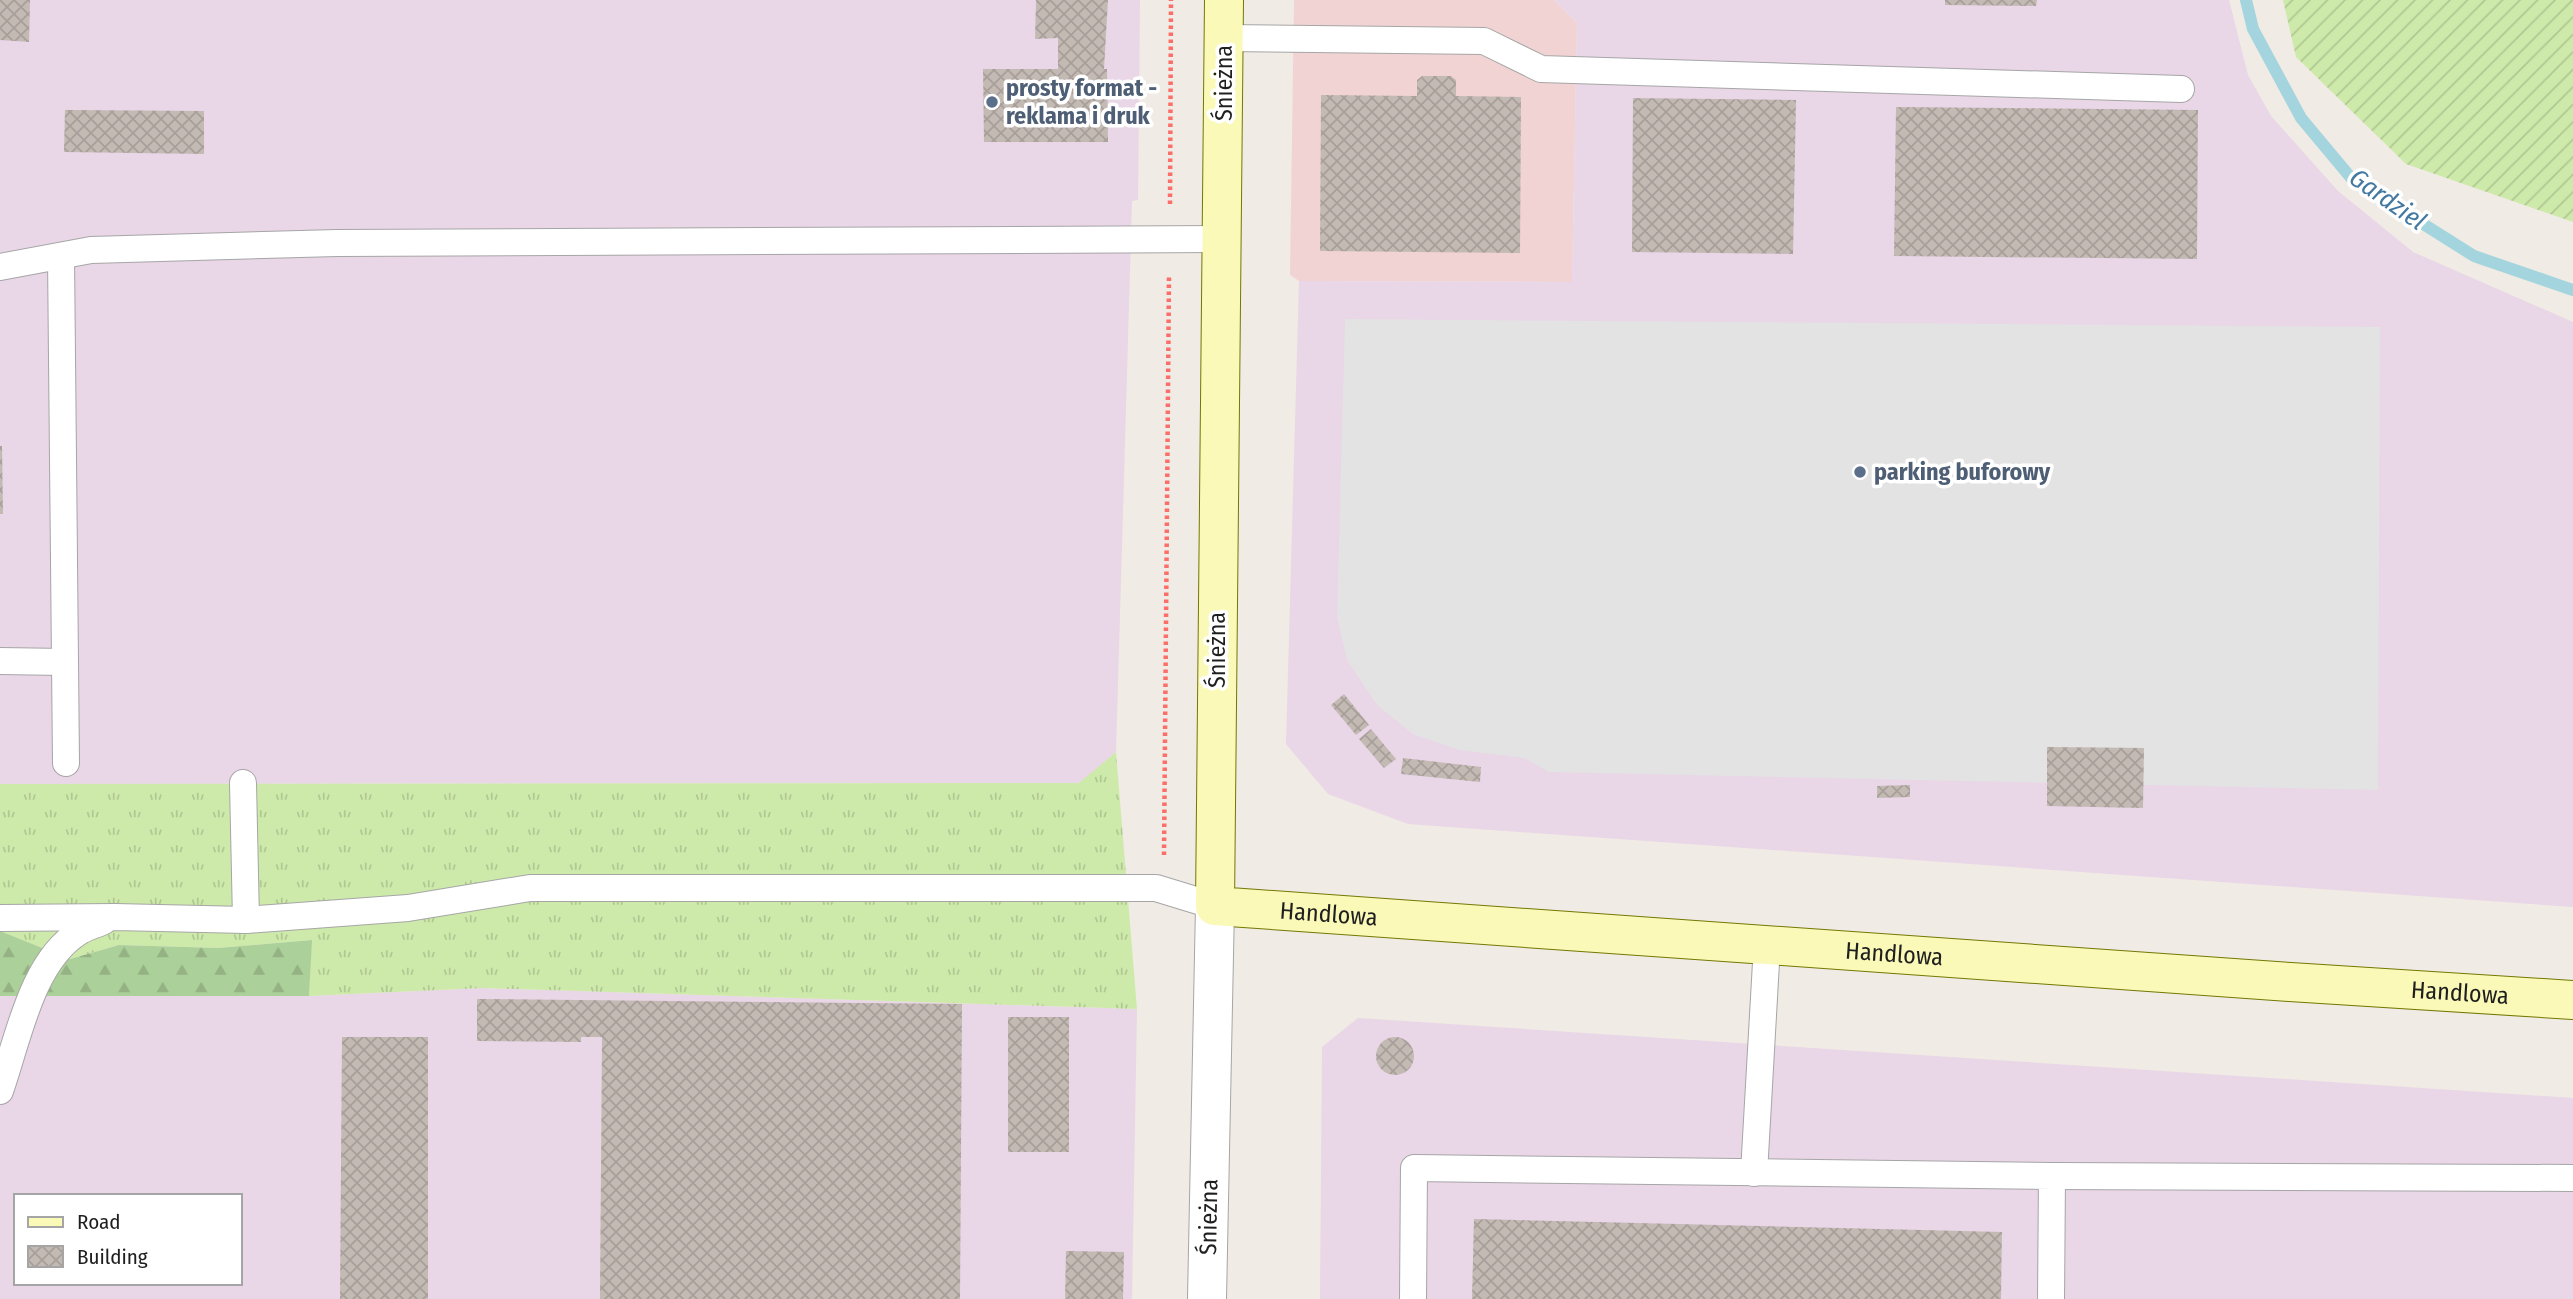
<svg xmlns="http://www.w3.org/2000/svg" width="2573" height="1299" font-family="'Fira Sans Condensed',sans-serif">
	<defs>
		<pattern id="grass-tufts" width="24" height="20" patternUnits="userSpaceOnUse" patternTransform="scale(1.75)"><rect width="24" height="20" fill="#ceeaaa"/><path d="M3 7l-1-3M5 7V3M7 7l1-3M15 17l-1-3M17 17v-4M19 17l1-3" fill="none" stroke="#b0c892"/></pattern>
		<pattern id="forest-firs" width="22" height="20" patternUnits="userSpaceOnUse" patternTransform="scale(1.75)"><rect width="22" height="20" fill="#acd099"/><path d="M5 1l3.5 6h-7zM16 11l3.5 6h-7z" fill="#94b283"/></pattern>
		<pattern id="garden-furrows" width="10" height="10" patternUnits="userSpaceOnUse" patternTransform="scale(1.75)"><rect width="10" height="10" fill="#ceeaaa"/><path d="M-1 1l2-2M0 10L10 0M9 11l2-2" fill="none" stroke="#b0c892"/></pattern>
		<pattern id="building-cross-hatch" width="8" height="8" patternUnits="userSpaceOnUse" patternTransform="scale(1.75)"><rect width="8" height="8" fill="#c4bab4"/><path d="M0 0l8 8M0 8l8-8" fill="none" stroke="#a89f9a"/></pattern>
	</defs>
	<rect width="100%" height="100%" fill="#f0ebe4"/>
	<path fill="#f1d3d4" d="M 1294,0 L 1554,0 L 1577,23 L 1572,282 L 1299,281 L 1290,275 Z"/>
	<g fill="#e9d6e7" fill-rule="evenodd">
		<path d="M 0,0 L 1140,0 L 1138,200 L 1132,201 L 1116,752 L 1080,783 L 0,784 Z"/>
		<path d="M 1554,0 L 2229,0 L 2248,75 L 2271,116 L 2338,191 L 2413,252 L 2573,322 L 2573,907 L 1408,824 L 1328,794 L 1286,744 L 1299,281 L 1572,282 L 1577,23 Z"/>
		<path d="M 482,988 L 1137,1009 L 1132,1299 L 0,1299 L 0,996 L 309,996 ZM 16,1196 L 240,1196 L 240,1283 L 16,1283 Z"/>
		<path d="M 1358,1018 L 2573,1098 L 2573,1299 L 1320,1299 L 1322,1047 Z"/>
	</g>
	<path fill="url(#grass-tufts)" d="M 1116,752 L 1137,1009 L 482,988 L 309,996 L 311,940 L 218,948 L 119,945 L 70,959 L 0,931 L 0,784 L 1079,783 Z"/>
	<path fill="url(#forest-firs)" d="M 0,931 L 70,959 L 119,945 L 218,948 L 312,940 L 309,996 L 0,996 Z"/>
	<path fill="url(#garden-furrows)" d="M 2283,0 L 2573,0 L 2573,222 L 2406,164 L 2296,57 Z"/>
	<path fill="#e3e3e3" d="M 1345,319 L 2380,327 L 2378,790 L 1549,772 L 1524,758 L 1459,750 L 1413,734 L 1377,705 L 1347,660 L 1337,617 Z"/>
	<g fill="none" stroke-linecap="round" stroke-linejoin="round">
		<path stroke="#a4d5de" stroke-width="12" d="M 2246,0 L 2253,29 L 2301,118 L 2352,179 L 2474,256 L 2573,290"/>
	</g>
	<g fill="url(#building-cross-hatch)">
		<path d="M 0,0 L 30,0 L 29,42 L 0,40 Z"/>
		<path d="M 1036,0 L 1108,0 L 1104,69 L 1107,69 L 1108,142 L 984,142 L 983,69 L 1058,69 L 1058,38 L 1035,39 Z"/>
		<path d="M 1945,0 L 2037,0 L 2036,6 L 1945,5 Z"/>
		<path d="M 1422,76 L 1451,76 L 1456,80 L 1456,96 L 1521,97 L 1520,253 L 1320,251 L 1321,95 L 1417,96 L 1417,80 Z"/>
		<path d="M 1633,98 L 1796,100 L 1793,254 L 1632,252 Z"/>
		<path d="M 1896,107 L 2198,110 L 2197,259 L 1894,256 Z"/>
		<path d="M 65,110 L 204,111 L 204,154 L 64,152 Z"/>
		<path d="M 0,446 L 2,446 L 3,514 L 0,514 Z"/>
		<path d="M 1344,694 L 1369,725 L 1356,735 L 1331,705 Z"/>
		<path d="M 1371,729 L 1396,759 L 1384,768 L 1359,739 Z"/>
		<path d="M 2047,747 L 2144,748 L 2143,808 L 2047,806 Z"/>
		<path d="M 1403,758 L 1481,767 L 1480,782 L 1401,774 Z"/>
		<path d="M 1910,785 L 1910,797 L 1877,798 L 1877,786 Z"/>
		<path d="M 477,999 L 962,1004 L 960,1299 L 600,1299 L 602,1037 L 581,1037 L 581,1042 L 477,1041 Z"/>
		<rect x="1008" y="1017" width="61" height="135"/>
		<circle cx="1395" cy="1056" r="19"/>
		<path d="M 342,1037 L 428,1037 L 428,1299 L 340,1299 Z"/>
		<path d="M 1474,1219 L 2002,1232 L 2001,1299 L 1472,1299 Z"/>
		<path d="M 1066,1251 L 1124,1252 L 1123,1299 L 1065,1299 Z"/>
	</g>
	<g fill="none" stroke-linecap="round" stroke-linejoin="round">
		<g stroke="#a6a6a6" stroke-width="28">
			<g id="lane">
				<path d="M 1224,38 L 1484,41 L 1541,69 L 2181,89"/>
				<path d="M 61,256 L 66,763"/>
				<path d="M 0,267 L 91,250 L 337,243 L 1223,239"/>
				<path d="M 0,661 L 65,662"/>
				<path d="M 243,783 L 246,920"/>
				<path d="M 0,918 L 115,917 L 246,920 L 408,908 L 530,888 L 1156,888 L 1215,906"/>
				<path d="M 0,1091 C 18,1040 31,962 79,932 C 86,927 96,925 104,921"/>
				<path d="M 1754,1173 L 1767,945"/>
				<path d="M 2052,1176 L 2573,1178"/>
				<path d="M 1413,1299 L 1414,1168 L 2052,1176 L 2051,1299"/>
			</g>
		</g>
		<g stroke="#a6a6a6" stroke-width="40">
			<g id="street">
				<path id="s1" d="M 1207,1299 L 1215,906"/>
			</g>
		</g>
		<g stroke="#737803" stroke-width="40">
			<g id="secondary">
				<path id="s2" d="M 1224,0 L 1215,906 L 2290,982 L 2573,1000"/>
			</g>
		</g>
		<g stroke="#fc6e69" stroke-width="4.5" stroke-dasharray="3.5 3.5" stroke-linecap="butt">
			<path d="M 1170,204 L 1171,0"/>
			<path d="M 1164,855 L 1169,275"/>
		</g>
		<use href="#lane" stroke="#fff" stroke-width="26"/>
		<use href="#street" stroke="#fff" stroke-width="38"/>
		<use href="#secondary" stroke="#faf9b8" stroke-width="38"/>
	</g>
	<g fill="#5c6f8a" stroke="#fff" stroke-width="2.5">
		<circle cx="992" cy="102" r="7"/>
		<circle cx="1860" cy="472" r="7"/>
	</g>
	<g text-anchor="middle" stroke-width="7" stroke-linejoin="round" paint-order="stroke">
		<g font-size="24" fill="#1f1f1f" stroke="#fff">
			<text transform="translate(1224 83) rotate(-90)" y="8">Śnieżna</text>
			<text transform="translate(1217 650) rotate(-90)" y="8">Śnieżna</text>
			<text dy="8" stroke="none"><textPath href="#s2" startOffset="1020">Handlowa</textPath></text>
			<text dy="8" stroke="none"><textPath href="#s2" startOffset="1587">Handlowa</textPath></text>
			<text dy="8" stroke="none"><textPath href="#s2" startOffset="2154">Handlowa</textPath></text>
			<text dy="8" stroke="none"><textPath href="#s1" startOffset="82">Śnieżna</textPath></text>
		</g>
		<g font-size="24" font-weight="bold" fill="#4e5e75" stroke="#fff" text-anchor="start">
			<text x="1006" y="96">prosty format -<tspan x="1006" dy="28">reklama i druk</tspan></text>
			<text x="1874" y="480">parking buforowy</text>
		</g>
		<g font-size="26" font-style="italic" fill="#4378a0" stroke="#fff">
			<text transform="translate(2388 199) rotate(35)" y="9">Gardziel</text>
		</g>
	</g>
	<rect x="14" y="1194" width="228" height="91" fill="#ffffff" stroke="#a5a5a5" stroke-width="2"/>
	<rect x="28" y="1217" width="35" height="10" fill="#faf9b8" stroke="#a5a5a5" stroke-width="2"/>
	<text x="77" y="1229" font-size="21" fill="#1f1f1f">Road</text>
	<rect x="28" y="1246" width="35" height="21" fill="url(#building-cross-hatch)" stroke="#a5a5a5" stroke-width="2"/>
	<text x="77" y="1264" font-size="21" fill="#1f1f1f">Building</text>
</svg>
